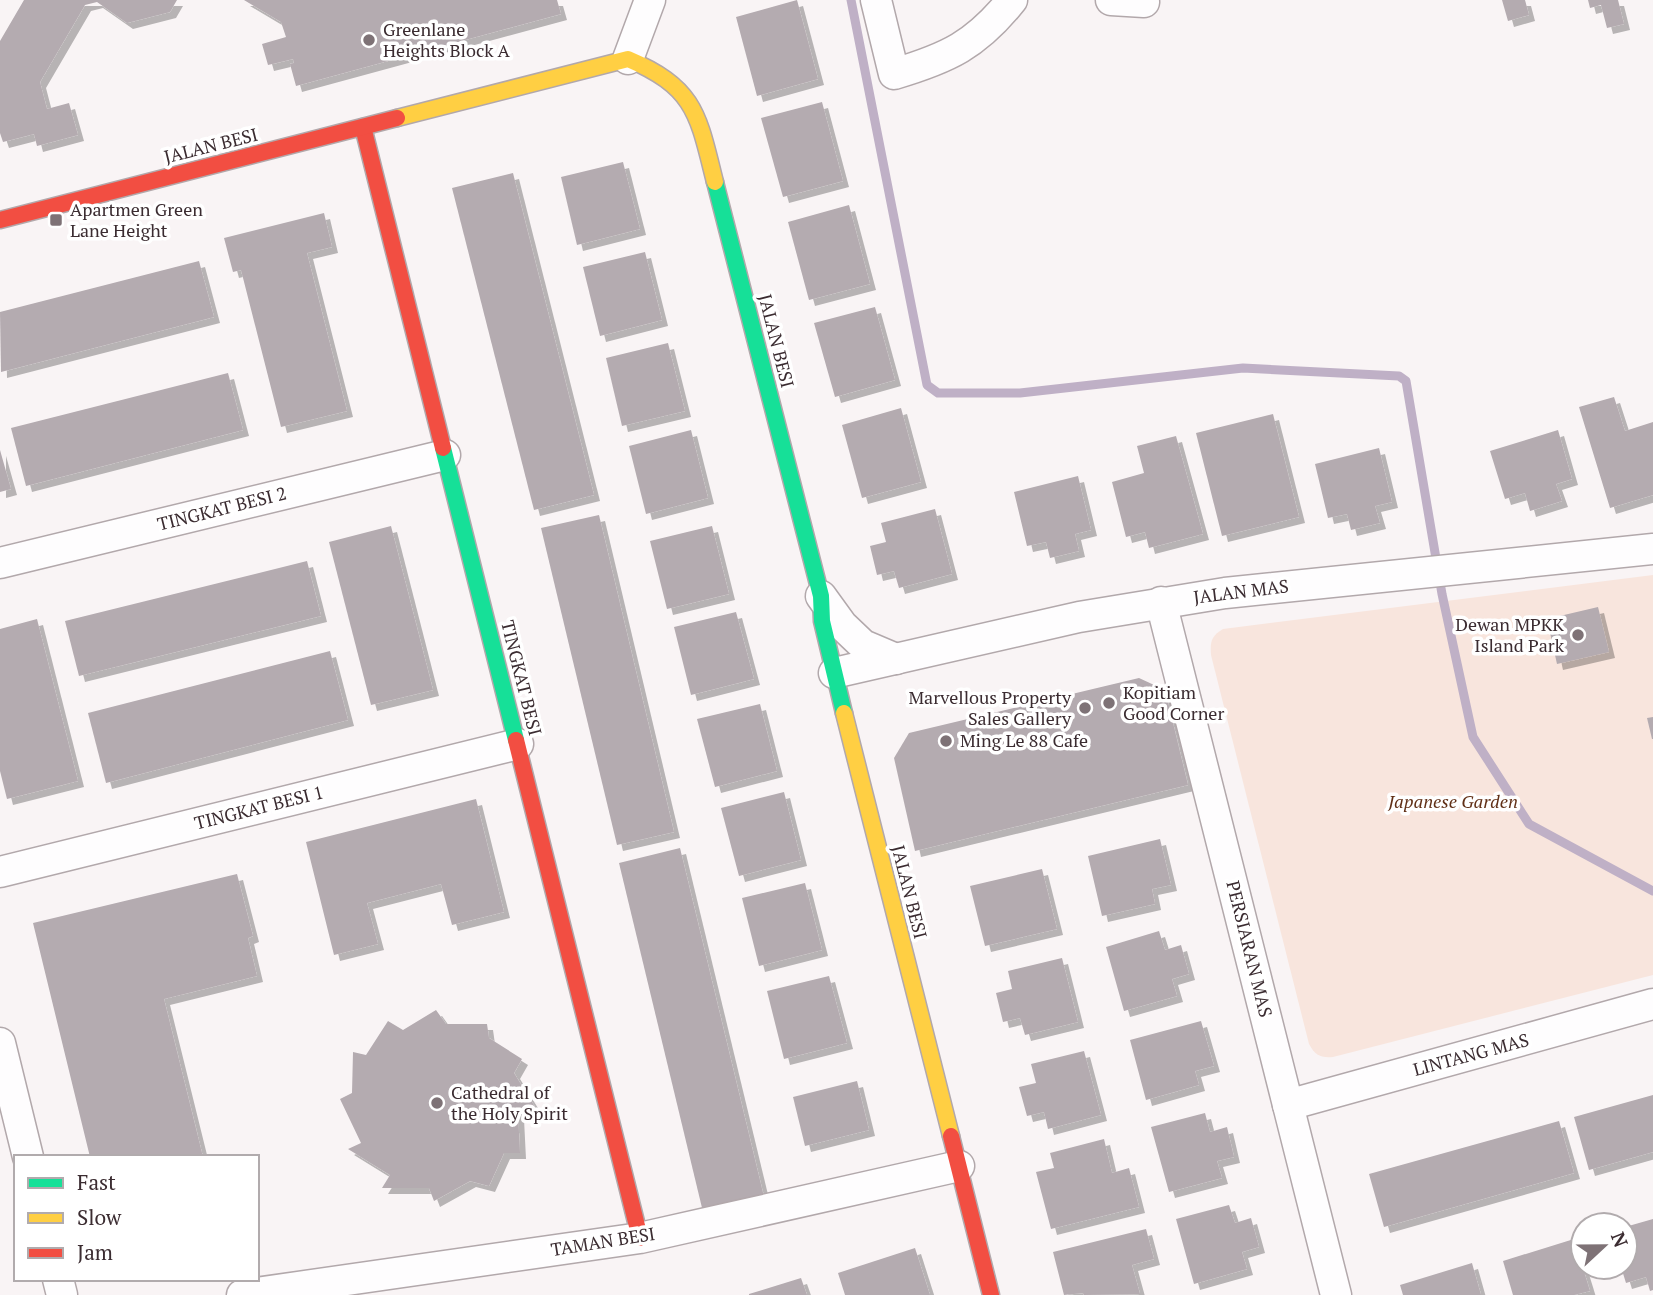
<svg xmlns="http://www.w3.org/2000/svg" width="1653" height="1295" font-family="'PT Serif',serif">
	<defs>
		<filter id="shadow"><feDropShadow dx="6" dy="6" stdDeviation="0" flood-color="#0004"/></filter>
	</defs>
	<rect width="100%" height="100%" fill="#f9f4f5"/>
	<path fill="#f8e5dd" d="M 1653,575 L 1653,975 L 1333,1057 C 1320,1058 1315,1055 1309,1044 L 1211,655 C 1210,642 1211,636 1223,629 Z"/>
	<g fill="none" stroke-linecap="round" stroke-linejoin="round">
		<path stroke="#bfb0c6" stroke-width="9" d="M 851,0 L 927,385 L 938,393 L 1020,393 L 1243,368 L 1399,376 L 1406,381 L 1442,594 L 1473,737 L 1529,824 L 1653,891"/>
	</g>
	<g fill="#b4abb0" filter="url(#shadow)">
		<path d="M 24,0 L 177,0 L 170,12 L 127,23 L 97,2 L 85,5 L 40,82 L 47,109 L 69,103 L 78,135 L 37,146 L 34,134 L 3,142 L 0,133 L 0,41 Z"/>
		<path d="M 244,0 L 557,0 L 561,14 L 296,86 L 290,64 L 294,63 L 293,59 L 268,65 L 262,44 L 286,37 L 281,22 Z"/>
		<path d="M 797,0 L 818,79 L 757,96 L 736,17 Z"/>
		<path d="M 1502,0 L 1525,0 L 1529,15 L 1508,21 Z"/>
		<path d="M 1588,0 L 1618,0 L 1624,24 L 1607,28 L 1601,5 L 1590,8 Z"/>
		<path d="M 822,102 L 843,181 L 783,197 L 761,118 Z"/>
		<path d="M 623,162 L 640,229 L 577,245 L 561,177 Z"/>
		<path d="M 513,173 L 594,495 L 534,510 L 452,188 Z"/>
		<path d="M 849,205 L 870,284 L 809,300 L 788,222 Z"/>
		<path d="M 324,213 L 332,247 L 307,253 L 347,411 L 281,427 L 241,270 L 233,272 L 224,238 Z"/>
		<path d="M 645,252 L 662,320 L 600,336 L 583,267 Z"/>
		<path d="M 199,261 L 214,317 L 1,372 L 0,312 Z"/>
		<path d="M 875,307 L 895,380 L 835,397 L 814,323 Z"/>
		<path d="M 668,343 L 685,411 L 622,426 L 606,358 Z"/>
		<path d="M 228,373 L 243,430 L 26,486 L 11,428 Z"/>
		<path d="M 1614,397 L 1625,431 L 1653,422 L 1653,495 L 1610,508 L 1579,407 Z"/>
		<path d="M 901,408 L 921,482 L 862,498 L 842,425 Z"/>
		<path d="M 1273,414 L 1299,517 L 1222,536 L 1196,433 Z"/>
		<path d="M 691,430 L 708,498 L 646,514 L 629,446 Z"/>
		<path d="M 1558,430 L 1572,479 L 1556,484 L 1562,501 L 1530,511 L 1525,493 L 1505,499 L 1490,451 Z"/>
		<path d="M 1176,436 L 1203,534 L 1149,548 L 1145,532 L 1126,537 L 1112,482 L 1144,473 L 1137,446 Z"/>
		<path d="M 1379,448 L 1392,502 L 1375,506 L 1380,523 L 1351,530 L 1347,514 L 1328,518 L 1315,464 Z"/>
		<path d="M 0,450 L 11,489 L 0,492 Z"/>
		<path d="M 1078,476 L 1091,530 L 1075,534 L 1079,551 L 1050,558 L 1046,542 L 1027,546 L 1014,492 Z"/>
		<path d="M 935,509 L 952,574 L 899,588 L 894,571 L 877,575 L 870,546 L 886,542 L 881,523 Z"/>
		<path d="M 599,515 L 674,832 L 617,845 L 541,528 Z"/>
		<path d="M 391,526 L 433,690 L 371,705 L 329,542 Z"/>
		<path d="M 712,526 L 729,594 L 667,609 L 650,541 Z"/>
		<path d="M 307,561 L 321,616 L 79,676 L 65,621 Z"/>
		<path d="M 1598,607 L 1609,652 L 1557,664 L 1547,619 Z"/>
		<path d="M 736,612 L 754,679 L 691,695 L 674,627 Z"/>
		<path d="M 37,619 L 78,781 L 7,799 L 0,771 L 0,629 Z"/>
		<path d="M 330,651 L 348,720 L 106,783 L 88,713 Z"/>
		<path d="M 1139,678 L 1165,690 L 1188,785 L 915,851 L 894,758 L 909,733 Z"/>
		<path d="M 760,704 L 777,771 L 715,787 L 697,719 Z"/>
		<path d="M 1653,717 L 1653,739 L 1652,739 L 1647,718 Z"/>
		<path d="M 784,792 L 801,860 L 739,876 L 721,808 Z"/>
		<path d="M 476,799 L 504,912 L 452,925 L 441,884 L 367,903 L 378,944 L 334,955 L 306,842 Z"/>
		<path d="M 1160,839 L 1171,885 L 1152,889 L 1155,904 L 1102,916 L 1088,856 Z"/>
		<path d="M 680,848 L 764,1197 L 703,1212 L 619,863 Z"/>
		<path d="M 1042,869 L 1057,929 L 985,946 L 970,886 Z"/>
		<path d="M 237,874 L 253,936 L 248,938 L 257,976 L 164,999 L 203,1157 L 90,1157 L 33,923 Z"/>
		<path d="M 805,883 L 822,950 L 759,966 L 742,898 Z"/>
		<path d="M 1159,931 L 1165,950 L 1181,945 L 1189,974 L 1172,979 L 1177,996 L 1124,1011 L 1106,947 Z"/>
		<path d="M 1062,958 L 1078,1022 L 1025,1035 L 1020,1018 L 1003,1022 L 996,993 L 1012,989 L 1008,971 Z"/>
		<path d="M 829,976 L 847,1043 L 784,1059 L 767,991 Z"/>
		<path d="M 436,1010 L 446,1024 L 487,1024 L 489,1038 L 522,1059 L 514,1073 L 535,1107 L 518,1113 L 520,1153 L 504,1153 L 489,1186 L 470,1181 L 434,1201 L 429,1188 L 382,1188 L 390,1175 L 348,1149 L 361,1143 L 340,1099 L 352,1093 L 353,1052 L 366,1055 L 388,1021 L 403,1030 Z"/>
		<path d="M 1201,1021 L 1214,1066 L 1195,1071 L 1199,1085 L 1146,1100 L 1130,1040 Z"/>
		<path d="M 1084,1051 L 1101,1115 L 1048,1129 L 1044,1112 L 1027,1116 L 1019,1087 L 1036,1083 L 1031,1064 Z"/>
		<path d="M 857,1081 L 869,1130 L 805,1146 L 793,1097 Z"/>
		<path d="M 1653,1095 L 1653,1152 L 1589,1170 L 1574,1117 Z"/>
		<path d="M 1205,1113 L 1210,1132 L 1227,1127 L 1234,1157 L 1217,1161 L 1222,1178 L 1169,1192 L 1151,1127 Z"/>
		<path d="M 1559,1121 L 1574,1173 L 1384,1227 L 1369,1174 Z"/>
		<path d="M 1104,1139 L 1112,1173 L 1129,1168 L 1139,1207 L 1051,1229 L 1036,1172 L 1054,1168 L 1050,1153 Z"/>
		<path d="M 1229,1205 L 1235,1223 L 1251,1218 L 1259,1247 L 1242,1252 L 1247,1269 L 1194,1284 L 1176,1219 Z"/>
		<path d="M 1653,1219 L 1653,1290 L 1650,1291 L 1646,1277 L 1626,1283 L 1621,1267 L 1625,1267 L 1625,1227 Z"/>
		<path d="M 1146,1229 L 1154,1259 L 1132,1265 L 1140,1294 L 1084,1295 L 1083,1293 L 1064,1295 L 1053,1252 Z"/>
		<path d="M 1574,1239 L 1590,1291 L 1574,1295 L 1513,1295 L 1503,1261 Z"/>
		<path d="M 915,1248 L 930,1295 L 845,1295 L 838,1273 Z"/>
		<path d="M 1472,1263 L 1481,1295 L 1403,1295 L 1400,1285 Z"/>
		<path d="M 801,1278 L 807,1295 L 749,1295 L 749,1294 Z"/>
	</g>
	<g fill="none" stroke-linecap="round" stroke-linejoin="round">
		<g stroke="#b2a8ab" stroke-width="33">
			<g id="street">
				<path d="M 876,0 L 894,74 C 948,58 976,45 1012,0"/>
				<path d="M 1111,0 L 1144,2"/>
				<path d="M 628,59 L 650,0"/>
				<path d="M 0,563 L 445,455"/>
				<path d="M 821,596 L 842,625 L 863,645 L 896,659"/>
				<path d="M 1161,602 L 1336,1295"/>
				<path d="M 834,673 L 1079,617 L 1225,593 L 1653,549"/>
				<path d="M 0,872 L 518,744"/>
				<path d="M 0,1043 L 28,1157"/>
				<path d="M 1288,1105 L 1653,1004"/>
				<path d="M 58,1279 L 62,1295"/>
				<path d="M 242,1295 L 640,1238 L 959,1166"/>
			</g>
		</g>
		<g stroke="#b2a8ab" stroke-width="19">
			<g id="fast">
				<path d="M 715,182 L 821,596 L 822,621 L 844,713"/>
				<path d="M 443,448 L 516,740"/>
			</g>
		</g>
		<g stroke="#b2a8ab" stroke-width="19">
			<g id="slow">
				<path d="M 397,118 L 628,59 C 696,88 698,115 715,182"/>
				<path d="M 844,713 L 951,1136"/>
			</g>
		</g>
		<g stroke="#b2a8ab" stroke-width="19">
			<g id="jam">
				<path d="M 363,127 L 443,448"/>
				<path d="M 0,220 L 397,118"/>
				<path d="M 516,740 L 640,1238"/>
				<path d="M 951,1136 L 991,1295"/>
			</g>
		</g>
		<use href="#street" stroke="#fefdfe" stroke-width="30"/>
		<use href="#fast" stroke="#16e098" stroke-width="16"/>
		<use href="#slow" stroke="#ffcf43" stroke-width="16"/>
		<use href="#jam" stroke="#f24e42" stroke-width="16"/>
	</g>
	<g fill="#7e7276" stroke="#fff" stroke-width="2.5">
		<circle cx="369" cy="40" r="7"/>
		<rect x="49" y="213" width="14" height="14" rx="3.5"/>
		<circle cx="1578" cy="635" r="7"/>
		<circle cx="1109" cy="703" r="7"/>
		<circle cx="1085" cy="708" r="7"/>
		<circle cx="946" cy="741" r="7"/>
		<circle cx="437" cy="1103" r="7"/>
	</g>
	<g text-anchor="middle" stroke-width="7" stroke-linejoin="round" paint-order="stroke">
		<g font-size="18" fill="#3b2c31" stroke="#fff" text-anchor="start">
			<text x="383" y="36">Greenlane<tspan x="383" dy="21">Heights Block A</tspan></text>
			<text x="70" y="216">Apartmen Green<tspan x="70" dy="21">Lane Height</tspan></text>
			<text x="1564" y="631" text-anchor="end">Dewan MPKK<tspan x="1564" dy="21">Island Park</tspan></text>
			<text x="1123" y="699">Kopitiam<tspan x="1123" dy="21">Good Corner</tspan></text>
			<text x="1071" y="704" text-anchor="end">Marvellous Property<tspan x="1071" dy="21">Sales Gallery</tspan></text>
			<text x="960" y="747">Ming Le 88 Cafe</text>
			<text x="451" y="1099">Cathedral of<tspan x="451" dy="21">the Holy Spirit</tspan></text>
		</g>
		<g font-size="18" fill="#3b2c31" stroke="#fff">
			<text transform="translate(211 146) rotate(-14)" y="6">JALAN BESI</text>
			<text transform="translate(776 341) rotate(76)" y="6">JALAN BESI</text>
			<text transform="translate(222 509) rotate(-14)" y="6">TINGKAT BESI 2</text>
			<text transform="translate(1241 592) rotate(-7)" y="6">JALAN MAS</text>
			<text transform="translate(521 678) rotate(76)" y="6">TINGKAT BESI</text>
			<text transform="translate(259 808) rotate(-14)" y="6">TINGKAT BESI 1</text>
			<text transform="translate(909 892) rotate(76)" y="6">JALAN BESI</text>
			<text transform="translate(1249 949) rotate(76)" y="6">PERSIARAN MAS</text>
			<text transform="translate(1471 1055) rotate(-15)" y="6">LINTANG MAS</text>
			<text transform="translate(603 1242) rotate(-9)" y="6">TAMAN BESI</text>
		</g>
		<g font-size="18" font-style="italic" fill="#613017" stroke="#fff">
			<text x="1453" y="808">Japanese Garden</text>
		</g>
	</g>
	<rect x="14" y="1155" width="245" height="126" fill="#ffffff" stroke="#b1abad" stroke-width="2"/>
	<rect x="28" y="1178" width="35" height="10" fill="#16e098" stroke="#b1abad" stroke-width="2"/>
	<text x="77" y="1190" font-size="21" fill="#3b2c31">Fast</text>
	<rect x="28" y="1213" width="35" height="10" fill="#ffcf43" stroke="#b1abad" stroke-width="2"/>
	<text x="77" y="1225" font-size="21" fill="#3b2c31">Slow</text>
	<rect x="28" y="1248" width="35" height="10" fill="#f24e42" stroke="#b1abad" stroke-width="2"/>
	<text x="77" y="1260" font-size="21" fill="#3b2c31">Jam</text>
	<g transform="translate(1604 1246) rotate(68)"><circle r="33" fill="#ffffff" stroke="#b1abad" stroke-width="2"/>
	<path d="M0-5L12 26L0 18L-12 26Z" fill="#7e7276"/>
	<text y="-10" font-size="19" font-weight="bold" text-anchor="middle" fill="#3b2c31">N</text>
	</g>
</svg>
